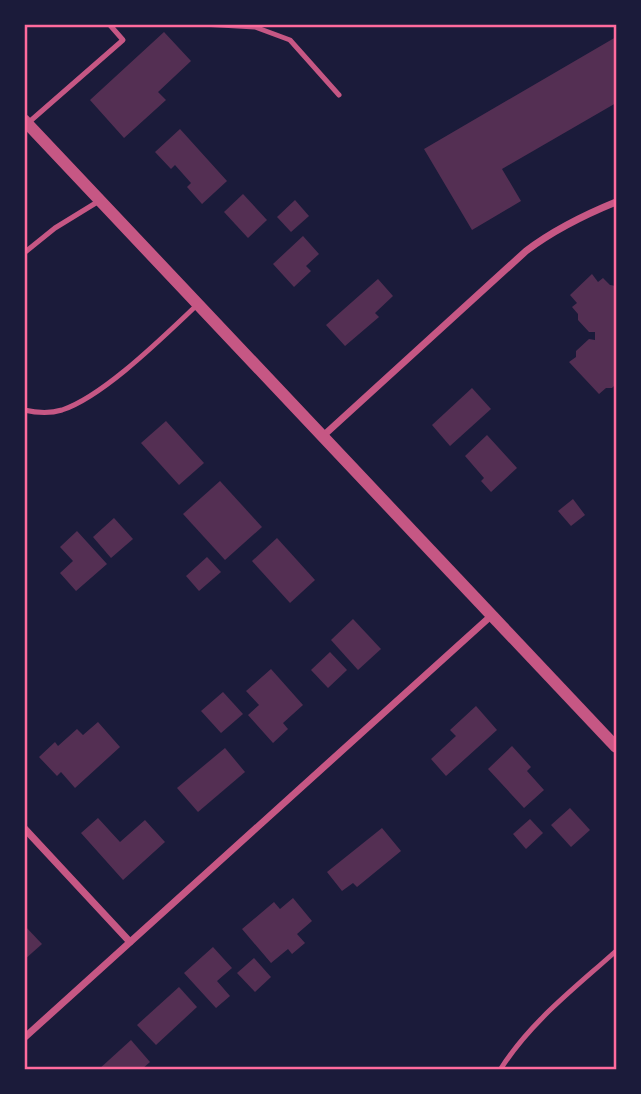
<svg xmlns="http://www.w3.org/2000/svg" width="641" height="1094" font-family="Helvetica,sans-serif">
	<rect width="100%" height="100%" fill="#1b1b3a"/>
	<g fill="#542f53">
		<path d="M 164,32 L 191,61 L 158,92 L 166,100 L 124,138 L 90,100 Z"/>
		<path d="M 616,37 L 616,103 L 502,169 L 521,201 L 472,230 L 424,149 Z"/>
		<path d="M 180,129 L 227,181 L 202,204 L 187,187 L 191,183 L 175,165 L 171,169 L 155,152 Z"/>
		<path d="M 243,194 L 267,220 L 248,238 L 224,212 Z"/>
		<path d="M 295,200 L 309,216 L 291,232 L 277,217 Z"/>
		<path d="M 303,236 L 319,254 L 306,266 L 311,271 L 294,287 L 273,264 Z"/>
		<path d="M 592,274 L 598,282 L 603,278 L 610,285 L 616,286 L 616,384 L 612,388 L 606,388 L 599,394 L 569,362 L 576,357 L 576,351 L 589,339 L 595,340 L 595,332 L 589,332 L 578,320 L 578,314 L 572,307 L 577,303 L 570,295 Z"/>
		<path d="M 378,279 L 393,296 L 375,313 L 379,317 L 345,346 L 326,325 Z"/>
		<path d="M 472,388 L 491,409 L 450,446 L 432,425 Z"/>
		<path d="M 166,421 L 204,463 L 179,485 L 141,443 Z"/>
		<path d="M 487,435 L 517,468 L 491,492 L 481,481 L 484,478 L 465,456 Z"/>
		<path d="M 220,481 L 262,527 L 225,560 L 183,514 Z"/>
		<path d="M 573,499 L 585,515 L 571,526 L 558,511 Z"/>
		<path d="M 114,518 L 133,539 L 111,558 L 93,537 Z"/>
		<path d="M 77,531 L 107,564 L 76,591 L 60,573 L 73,561 L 60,547 Z"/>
		<path d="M 277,538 L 315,580 L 290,603 L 252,561 Z"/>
		<path d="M 207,557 L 221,572 L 199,591 L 186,576 Z"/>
		<path d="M 353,619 L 381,649 L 358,670 L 331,640 Z"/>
		<path d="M 330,652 L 347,670 L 328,688 L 311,670 Z"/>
		<path d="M 271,669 L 303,705 L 283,723 L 288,729 L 273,743 L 248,715 L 259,705 L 246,691 Z"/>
		<path d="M 223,692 L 243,714 L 221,733 L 201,711 Z"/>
		<path d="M 476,706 L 497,730 L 446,776 L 431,759 L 456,736 L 450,730 Z"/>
		<path d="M 98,722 L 120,747 L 75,788 L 61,772 L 57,776 L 39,757 L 55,742 L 58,746 L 77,729 L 83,735 Z"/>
		<path d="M 512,746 L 531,767 L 527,771 L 544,790 L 524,808 L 488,769 Z"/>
		<path d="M 225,748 L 245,772 L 198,812 L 177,788 Z"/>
		<path d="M 570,808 L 590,830 L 571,847 L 551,825 Z"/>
		<path d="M 98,818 L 120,842 L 145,820 L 165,842 L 123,880 L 81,833 Z"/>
		<path d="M 530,819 L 543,833 L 526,849 L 513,834 Z"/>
		<path d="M 382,828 L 401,851 L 357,887 L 353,883 L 342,891 L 327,872 Z"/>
		<path d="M 293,898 L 312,921 L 297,934 L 305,943 L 292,954 L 288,949 L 271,963 L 242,929 L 274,902 L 280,909 Z"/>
		<path d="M 24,925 L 42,944 L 24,960 Z"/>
		<path d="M 213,947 L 232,968 L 217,981 L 230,996 L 216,1008 L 184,973 Z"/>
		<path d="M 254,958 L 271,977 L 255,992 L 237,973 Z"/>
		<path d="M 179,987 L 197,1007 L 156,1045 L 137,1025 Z"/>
		<path d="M 131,1040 L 150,1062 L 141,1070 L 98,1070 Z"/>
	</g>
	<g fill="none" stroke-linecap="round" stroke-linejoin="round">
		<g stroke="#c65784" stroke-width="5">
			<path d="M 202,24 L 255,27 L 290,40 L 339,95"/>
			<path d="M 28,123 L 123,40 L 109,24"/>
			<path d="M 24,253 L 55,228 L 99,201"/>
			<path d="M 24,410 C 37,413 49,414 62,410 C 104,396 164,336 197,305"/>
			<path d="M 500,1070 C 530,1022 575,988 616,951"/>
		</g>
		<g stroke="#c65784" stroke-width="7">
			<path d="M 323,436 L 526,251 C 555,229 584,215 616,202"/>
			<path d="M 24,828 L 130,942"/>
			<path d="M 24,1038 L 492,615"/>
		</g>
		<path stroke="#c65784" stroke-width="12" d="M 24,120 L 616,747"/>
	</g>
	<rect width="641" height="1094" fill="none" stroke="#1b1b3a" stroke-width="52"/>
	<rect x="26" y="26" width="589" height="1042" fill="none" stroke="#ff6b9d" stroke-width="2.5"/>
</svg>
